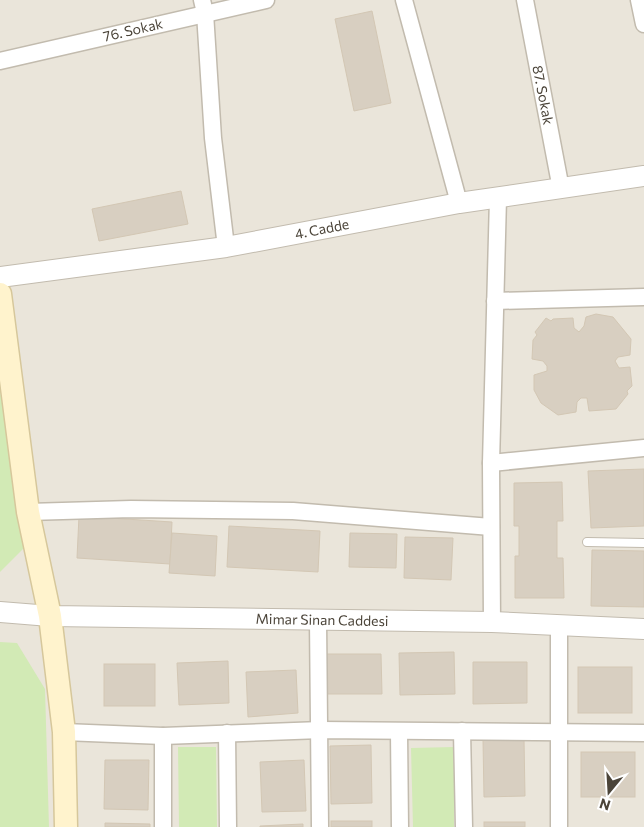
<svg xmlns="http://www.w3.org/2000/svg" width="644" height="827" font-family="Commissioner,sans-serif">
	<rect width="100%" height="100%" fill="#f6f3ec"/>
	<rect fill="#eae5da" x="0" y="0" width="644" height="827"/>
	<g fill="#d2eab5">
		<path d="M 0,390 L 24,548 L 0,572 Z"/>
		<path d="M 0,642 L 17,643 L 45,689 L 49,827 L 0,827 Z"/>
		<path d="M 178,747 L 216,747 L 217,827 L 179,827 Z"/>
		<path d="M 454,747 L 454,827 L 413,827 L 411,748 Z"/>
	</g>
	<g fill="#d8cfc1" stroke="#d3c7b4">
		<path d="M 372,11 L 391,103 L 354,111 L 335,19 Z"/>
		<path d="M 181,191 L 188,224 L 99,241 L 92,209 Z"/>
		<path d="M 596,314 L 613,317 L 631,339 L 630,355 L 618,357 L 615,361 L 619,368 L 630,367 L 632,386 L 627,391 L 628,394 L 616,409 L 589,411 L 587,398 L 581,398 L 577,402 L 576,412 L 558,415 L 541,403 L 534,390 L 534,375 L 547,371 L 547,366 L 543,361 L 532,359 L 533,340 L 537,335 L 535,332 L 546,318 L 551,321 L 553,319 L 573,318 L 574,328 L 579,332 L 584,326 L 586,317 Z"/>
		<path d="M 644,469 L 644,526 L 591,528 L 588,471 Z"/>
		<path d="M 562,482 L 563,521 L 557,521 L 557,558 L 563,558 L 564,598 L 515,598 L 515,556 L 519,556 L 519,526 L 514,526 L 514,483 Z"/>
		<path d="M 79,516 L 172,522 L 170,564 L 77,558 Z"/>
		<path d="M 229,526 L 320,531 L 318,572 L 227,567 Z"/>
		<path d="M 172,533 L 217,536 L 215,576 L 169,573 Z"/>
		<path d="M 350,533 L 397,534 L 396,568 L 349,567 Z"/>
		<path d="M 405,537 L 453,538 L 451,580 L 404,578 Z"/>
		<path d="M 592,550 L 644,551 L 644,607 L 591,606 Z"/>
		<path d="M 454,652 L 455,694 L 400,695 L 399,653 Z"/>
		<path d="M 324,654 L 381,654 L 382,694 L 324,694 Z"/>
		<path d="M 228,661 L 229,703 L 179,705 L 177,663 Z"/>
		<path d="M 473,662 L 527,662 L 527,703 L 473,704 Z"/>
		<rect x="104" y="664" width="51" height="42"/>
		<rect x="578" y="667" width="54" height="46"/>
		<path d="M 296,670 L 298,713 L 248,717 L 246,672 Z"/>
		<path d="M 524,739 L 525,796 L 484,797 L 483,740 Z"/>
		<path d="M 371,745 L 372,803 L 331,804 L 330,746 Z"/>
		<rect x="581" y="752" width="54" height="45"/>
		<path d="M 105,760 L 149,760 L 148,810 L 104,809 Z"/>
		<path d="M 304,760 L 306,811 L 262,812 L 260,762 Z"/>
		<rect x="331" y="821" width="41" height="6"/>
		<rect x="484" y="822" width="41" height="5"/>
		<path d="M 105,823 L 150,824 L 150,827 L 105,827 Z"/>
		<path d="M 303,824 L 303,827 L 260,827 L 260,826 Z"/>
	</g>
	<g fill="none" stroke-linecap="round" stroke-linejoin="round">
		<g stroke="#c2bbae" stroke-width="10">
			<path id="service" d="M 587,542 L 644,543"/>
		</g>
		<g stroke="#c2bbae" stroke-width="19">
			<g id="minor">
				<path d="M 202,0 L 205,13 L 213,138 L 226,247"/>
				<path d="M 404,0 L 459,203"/>
				<path d="M 525,0 L 561,189"/>
				<path d="M 639,0 L 644,24"/>
				<path d="M 0,61 L 266,0"/>
				<path d="M 495,301 L 644,297"/>
				<path d="M 491,463 L 644,448"/>
				<path d="M 28,512 L 131,509 L 293,511 L 491,527"/>
				<path d="M 318,620 L 320,827"/>
				<path d="M 492,622 L 491,463 L 498,198"/>
				<path d="M 462,731 L 464,827"/>
				<path d="M 64,732 L 163,736 L 321,730 L 644,733"/>
				<path d="M 399,732 L 400,827"/>
				<path d="M 227,733 L 228,827"/>
				<path d="M 163,736 L 163,827"/>
				<path d="M 559,827 L 559,625"/>
			</g>
		</g>
		<g stroke="#c2bbae" stroke-width="22">
			<g id="tertiary">
				<path d="M 0,277 L 226,247 L 459,203 L 644,176"/>
				<path d="M 0,612 L 50,616 L 492,622 L 644,629"/>
			</g>
		</g>
		<g stroke="#d6c79b" stroke-width="25">
			<path id="secondary" d="M 0,294 L 28,512 L 50,616 L 64,732 L 66,827"/>
		</g>
		<use href="#service" stroke="#fff" stroke-width="8"/>
		<use href="#minor" stroke="#fff" stroke-width="16"/>
		<use href="#tertiary" stroke="#fff" stroke-width="20"/>
		<use href="#secondary" stroke="#fff3cd" stroke-width="22"/>
	</g>
	<g text-anchor="middle" stroke-width="4.5" stroke-linejoin="round" paint-order="stroke">
		<g font-size="14" fill="#4b4439" stroke="#fff">
			<text transform="translate(133 30) rotate(-13)" y="5">76. Sokak</text>
			<text transform="translate(543 95) rotate(79)" y="5">87. Sokak</text>
			<text transform="translate(322 229) rotate(-11)" y="5">4. Cadde</text>
			<text transform="translate(322 620) rotate(1)" y="5">Mimar Sinan Caddesi</text>
		</g>
	</g>
	<g transform="translate(609 792) rotate(198)" stroke="#ffffff" stroke-width="4" paint-order="stroke">
	<path d="M0-4L9 19L0 12L-9 19Z" fill="#4b4439"/>
	<text y="-8" font-size="14" font-weight="bold" text-anchor="middle" fill="#4b4439">N</text>
	</g>
</svg>
